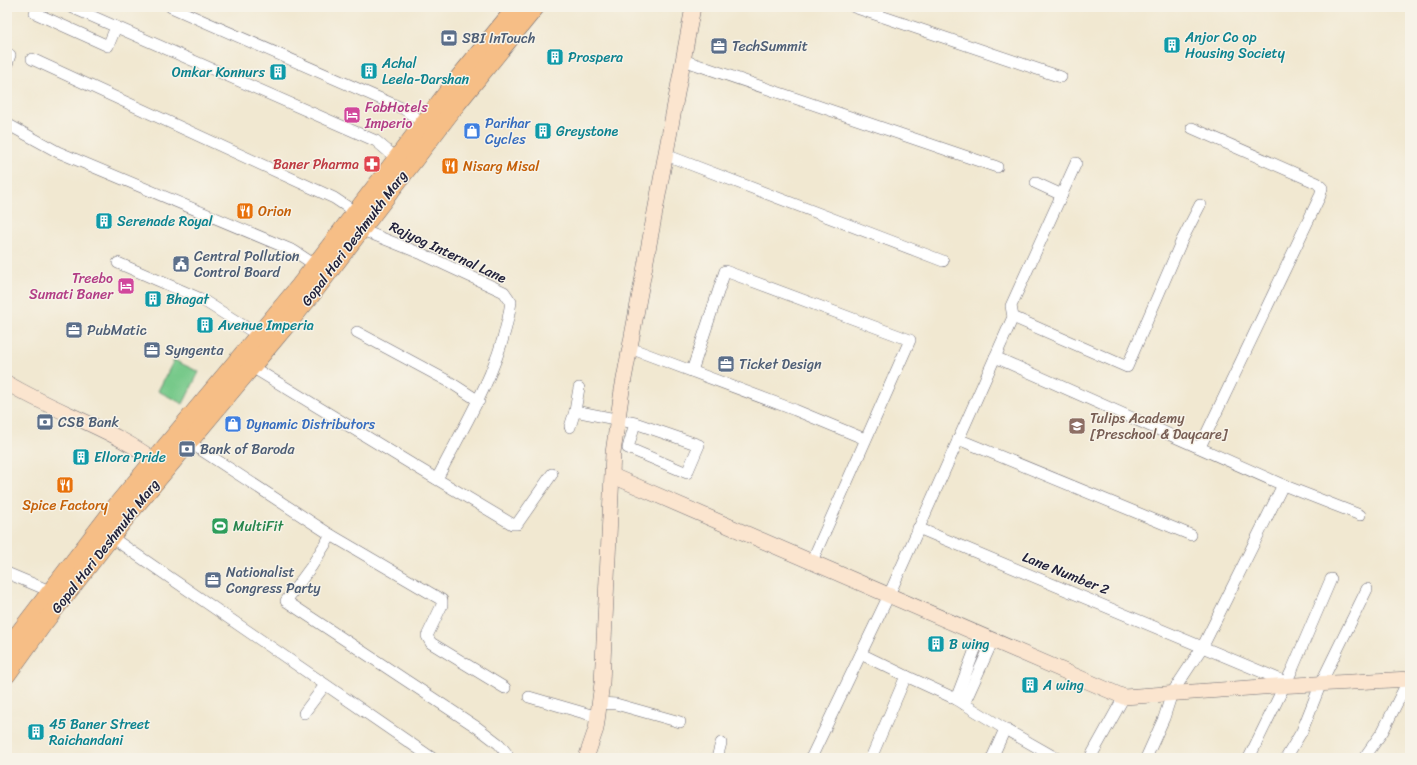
<svg xmlns="http://www.w3.org/2000/svg" width="1417" height="765" font-family="Sriracha,sans-serif">
	<rect width="100%" height="100%" fill="#f7f3e8"/>
	<filter id="ink" filterUnits="userSpaceOnUse"><feTurbulence type="fractalNoise" baseFrequency=".025" numOctaves="2"/><feDisplacementMap in="SourceGraphic" scale="8" xChannelSelector="R" yChannelSelector="G"/><feConvolveMatrix kernelMatrix="1 2 1 2 8 2 1 2 1" color-interpolation-filters="sRGB"/></filter>
	<filter id="wash" filterUnits="userSpaceOnUse"><feTurbulence type="fractalNoise" baseFrequency=".012" numOctaves="4" result="noise"/><feDisplacementMap in="SourceGraphic" scale="16" xChannelSelector="R" yChannelSelector="G"/><feGaussianBlur stdDeviation="0.9" result="paint"/><feColorMatrix in="noise" values="0 0 0 0 0 0 0 0 0 0 0 0 0 0 0 0 0 1.4 0 .05"/><feComposite in="paint" operator="in"/></filter>
	<g filter="url(#wash)">
		<rect width="100%" height="100%" fill="#f1e8d1"/>
		<path fill="#77c98a" stroke="#4c7662" d="M 174,360 L 199,372 L 183,404 L 158,391 Z"/>
	</g>
	<g filter="url(#ink)">
		<g fill="none" stroke-linecap="round" stroke-linejoin="round">
			<g stroke="#6a6770" stroke-width="12">
				<g id="street">
					<path d="M 38,7 L 35,13 L 108,46 L 116,27"/>
					<path d="M 71,7 L 376,141 L 396,158"/>
					<path d="M 171,7 L 404,109 L 423,123"/>
					<path d="M 854,7 L 1061,77"/>
					<path d="M 32,59 L 334,198 L 355,212"/>
					<path d="M 683,60 L 997,167"/>
					<path d="M 7,64 L 10,55"/>
					<path d="M 7,124 L 58,152 L 294,251 L 315,265"/>
					<path d="M 1192,128 L 1317,183 L 1322,188 L 1320,196 L 1200,447"/>
					<path d="M 666,155 L 943,261"/>
					<path d="M 1036,183 L 1062,195"/>
					<path d="M 362,230 L 422,254 L 504,292 L 511,302 C 502,367 466,421 437,479"/>
					<path d="M 118,263 L 201,299 L 258,335"/>
					<path d="M 1013,317 L 1127,367 L 1182,240 L 1200,205"/>
					<path d="M 357,332 L 448,381 L 479,401"/>
					<path d="M 630,348 L 795,410 L 865,439"/>
					<path d="M 995,357 L 1283,485 L 1360,515"/>
					<path d="M 252,367 L 413,465 L 512,524 L 517,524 L 552,474"/>
					<path d="M 692,371 L 725,271 L 910,340 L 812,561"/>
					<path d="M 579,388 L 575,411 L 635,423 L 699,445 L 687,473 L 628,448 L 635,423"/>
					<path d="M 570,427 L 575,411"/>
					<path d="M 958,439 L 1191,535"/>
					<path d="M 189,442 L 331,535 L 311,567 L 286,601 L 478,728 L 499,744 L 507,754"/>
					<path d="M 918,528 L 1286,682"/>
					<path d="M 331,535 L 442,600 L 442,605 L 427,636 L 431,643 L 505,688"/>
					<path d="M 111,537 L 432,758"/>
					<path d="M 7,573 L 50,591"/>
					<path d="M 861,654 L 906,676"/>
					<path d="M 529,697 L 598,717"/>
					<path d="M 956,699 L 981,634"/>
					<path d="M 600,703 L 616,704 L 680,722"/>
					<path d="M 964,704 L 993,640"/>
					<path d="M 304,713 L 325,685"/>
					<path d="M 1005,729 L 1056,758"/>
					<path d="M 717,758 L 721,743"/>
					<path d="M 811,758 L 889,595 L 1013,317 L 1011,306 L 1076,163"/>
					<path d="M 871,758 L 906,676 L 956,699 L 1005,729 L 992,758"/>
					<path d="M 1090,758 L 1124,697"/>
					<path d="M 1146,758 L 1164,718 L 1172,693 L 1203,646 L 1283,485"/>
					<path d="M 1249,758 L 1292,670 L 1331,579"/>
					<path d="M 1286,758 L 1302,731 L 1321,683 L 1367,589"/>
					<path d="M 1364,758 L 1383,731 L 1409,679"/>
				</g>
			</g>
			<g stroke="#6a6770" stroke-width="16">
				<g id="secondary">
					<path d="M 7,383 C 58,414 116,429 163,467"/>
					<path d="M 613,476 L 1124,697 L 1276,686 L 1410,679"/>
					<path d="M 586,758 L 596,729 L 602,683 L 613,453 L 622,390 L 693,7"/>
				</g>
			</g>
			<g stroke="#6a6770" stroke-width="18">
				<g id="primary">
					<path d="M 7,648 L 118,503 L 299,286 L 454,83 L 516,7"/>
					<path d="M 7,675 L 45,622 L 130,513 L 311,296 L 458,103 L 536,7"/>
				</g>
			</g>
			<use href="#street" stroke="#fff" stroke-width="11"/>
			<use href="#secondary" stroke="#fbe5cf" stroke-width="15"/>
			<use href="#primary" stroke="#f6be86" stroke-width="17"/>
		</g>
	</g>
	<defs>
		<g id="bank-square" transform="scale(0.9)"><rect x="-9" y="-9" width="18" height="18" rx="4" fill="#5c6f8a" stroke="#f7f3e8"/><path d="M-6-4H6V4H-6ZM0-2.3a2.3 2.3 0 1 0 0 4.6a2.3 2.3 0 1 0 0-4.6Z" fill="#fff"/></g>
		<g id="building-square" transform="scale(0.9)"><rect x="-9" y="-9" width="18" height="18" rx="4" fill="#0f9aa8" stroke="#f7f3e8"/><path d="M-4-6H4V6H1V3H-1V6H-4ZM-2.5-4.3h1.7v1.8h-1.7ZM.8-4.3h1.7v1.8H.8ZM-2.5-1h1.7V.8h-1.7ZM.8-1h1.7V.8H.8Z" fill="#fff"/></g>
		<g id="office-square" transform="scale(0.9)"><rect x="-9" y="-9" width="18" height="18" rx="4" fill="#5c6f8a" stroke="#f7f3e8"/><path d="M-6-3h4V-5.5h4V-3h4V5H-6ZM-1-4.5V-3h2v-1.5ZM-6 0V1H6V0Z" fill="#fff"/></g>
		<g id="hotel-square" transform="scale(0.9)"><rect x="-9" y="-9" width="18" height="18" rx="4" fill="#d1479c" stroke="#f7f3e8"/><path d="M-6-4.5h1.5V1H6V5H4.5V3h-9V5H-6ZM-4 0a1.8 1.8 0 1 1 3.6 0ZM.5 0V-2.5h3Q6-2.5 6 0Z" fill="#fff"/></g>
		<g id="shop-square" transform="scale(0.9)"><rect x="-9" y="-9" width="18" height="18" rx="4" fill="#3f7fe0" stroke="#f7f3e8"/><path d="M-5-2.5h2.3a2.7 3.5 0 0 1 5.4 0H5L5.5 6h-11ZM-1.5-2.5h3a1.5 2.3 0 0 0-3 0Z" fill="#fff"/></g>
		<g id="pharmacy-square" transform="scale(0.9)"><rect x="-9" y="-9" width="18" height="18" rx="4" fill="#e0444e" stroke="#f7f3e8"/><path d="M-2-6h4v4h4v4h-4v4h-4v-4h-4v-4h4Z" fill="#fff"/></g>
		<g id="restaurant-square" transform="scale(0.9)"><rect x="-9" y="-9" width="18" height="18" rx="4" fill="#e8710a" stroke="#f7f3e8"/><path d="M-5-6h1v4h1v-4h1v4h1v-4h1v5L-1.5 .5V6h-2V.5L-5-1ZM5-6V6H3V1.5H1.5Q1.5-4 5-6Z" fill="#fff"/></g>
		<g id="civic-square" transform="scale(0.9)"><rect x="-9" y="-9" width="18" height="18" rx="4" fill="#5c6f8a" stroke="#f7f3e8"/><path d="M-.6-6.5H3V-4.5H.6V-3L4-1V1h2V6H-6V1h2V-1L-.6-3ZM-1.2 2.5V6h2.4V2.5Z" fill="#fff"/></g>
		<g id="school-square" transform="scale(0.9)"><rect x="-9" y="-9" width="18" height="18" rx="4" fill="#8d6e63" stroke="#f7f3e8"/><path d="M0-5L7-2L0 1L-7-2ZM-4 1L0 2.5L4 1V4Q0 6-4 4Z" fill="#fff"/></g>
		<g id="stadium-square" transform="scale(0.9)"><rect x="-9" y="-9" width="18" height="18" rx="4" fill="#2e9e5b" stroke="#f7f3e8"/><path d="M0-5a6.5 5 0 1 0 0 10a6.5 5 0 1 0 0-10ZM-3.5-1.8h7v3.6h-7Z" fill="#fff"/></g>
	</defs>
	<g fill-rule="evenodd">
		<use href="#bank-square" x="449" y="38"/>
		<use href="#building-square" x="1172" y="45"/>
		<use href="#office-square" x="719" y="46"/>
		<use href="#building-square" x="555" y="57"/>
		<use href="#building-square" x="369" y="71"/>
		<use href="#building-square" x="278" y="72"/>
		<use href="#hotel-square" x="352" y="115"/>
		<use href="#shop-square" x="472" y="131"/>
		<use href="#building-square" x="543" y="131"/>
		<use href="#pharmacy-square" x="372" y="164"/>
		<use href="#restaurant-square" x="450" y="166"/>
		<use href="#restaurant-square" x="245" y="211"/>
		<use href="#building-square" x="104" y="221"/>
		<use href="#civic-square" x="181" y="264"/>
		<use href="#hotel-square" x="126" y="286"/>
		<use href="#building-square" x="153" y="299"/>
		<use href="#building-square" x="205" y="325"/>
		<use href="#office-square" x="74" y="330"/>
		<use href="#office-square" x="152" y="350"/>
		<use href="#office-square" x="726" y="364"/>
		<use href="#bank-square" x="45" y="422"/>
		<use href="#shop-square" x="233" y="424"/>
		<use href="#school-square" x="1077" y="426"/>
		<use href="#bank-square" x="187" y="449"/>
		<use href="#building-square" x="81" y="457"/>
		<use href="#restaurant-square" x="65" y="485"/>
		<use href="#stadium-square" x="220" y="526"/>
		<use href="#office-square" x="213" y="580"/>
		<use href="#building-square" x="936" y="644"/>
		<use href="#building-square" x="1030" y="685"/>
		<use href="#building-square" x="36" y="732"/>
	</g>
	<g text-anchor="middle" stroke-width="3" stroke-linejoin="round" paint-order="stroke">
		<g font-size="14" fill="#0d838f" stroke="#f7f3e8" text-anchor="start">
			<text x="1185" y="42">Anjor Co op<tspan x="1185" dy="16">Housing Society</tspan></text>
			<text x="568" y="62">Prospera</text>
			<text x="382" y="68">Achal<tspan x="382" dy="16">Leela-Darshan</tspan></text>
			<text x="265" y="77" text-anchor="end">Omkar Konnurs</text>
			<text x="556" y="136">Greystone</text>
			<text x="117" y="226">Serenade Royal</text>
			<text x="166" y="304">Bhagat</text>
			<text x="218" y="330">Avenue Imperia</text>
			<text x="94" y="462">Ellora Pride</text>
			<text x="949" y="649">B wing</text>
			<text x="1043" y="690">A wing</text>
			<text x="49" y="729">45 Baner Street<tspan x="49" dy="16">Raichandani</tspan></text>
		</g>
		<g font-size="14" fill="#4e5e75" stroke="#f7f3e8" text-anchor="start">
			<text x="462" y="43">SBI InTouch</text>
			<text x="732" y="51">TechSummit</text>
			<text x="194" y="261">Central Pollution<tspan x="194" dy="16">Control Board</tspan></text>
			<text x="87" y="335">PubMatic</text>
			<text x="165" y="355">Syngenta</text>
			<text x="739" y="369">Ticket Design</text>
			<text x="58" y="427">CSB Bank</text>
			<text x="200" y="454">Bank of Baroda</text>
			<text x="226" y="577">Nationalist<tspan x="226" dy="16">Congress Party</tspan></text>
		</g>
		<g font-size="14" fill="#b23c85" stroke="#f7f3e8" text-anchor="start">
			<text x="365" y="112">FabHotels<tspan x="365" dy="16">Imperio</tspan></text>
			<text x="113" y="283" text-anchor="end">Treebo<tspan x="113" dy="16">Sumati Baner</tspan></text>
		</g>
		<g font-size="14" fill="#366cbe" stroke="#f7f3e8" text-anchor="start">
			<text x="485" y="128">Parihar<tspan x="485" dy="16">Cycles</tspan></text>
			<text x="246" y="429">Dynamic Distributors</text>
		</g>
		<g font-size="14" fill="#be3a42" stroke="#f7f3e8" text-anchor="end">
			<text x="359" y="169">Baner Pharma</text>
		</g>
		<g font-size="14" fill="#c56008" stroke="#f7f3e8" text-anchor="start">
			<text x="463" y="171">Nisarg Misal</text>
			<text x="258" y="216">Orion</text>
			<text x="65" y="510" text-anchor="middle">Spice Factory</text>
		</g>
		<g font-size="14" fill="#22223b" stroke="#f7f3e8">
			<text transform="translate(354 238) rotate(-53)" y="5">Gopal Hari Deshmukh Marg</text>
			<text transform="translate(448 252) rotate(25)" y="5">Rajyog Internal Lane</text>
			<text transform="translate(105 546) rotate(-52)" y="5">Gopal Hari Deshmukh Marg</text>
			<text transform="translate(1066 573) rotate(22)" y="5">Lane Number 2</text>
		</g>
		<g font-size="14" fill="#785e54" stroke="#f7f3e8" text-anchor="start">
			<text x="1090" y="423">Tulips Academy<tspan x="1090" dy="16">[Preschool &amp; Daycare]</tspan></text>
		</g>
		<g font-size="14" fill="#27864d" stroke="#f7f3e8" text-anchor="start">
			<text x="233" y="531">MultiFit</text>
		</g>
	</g>
	<rect width="1417" height="765" fill="none" stroke="#f7f3e8" stroke-width="24"/>
</svg>
